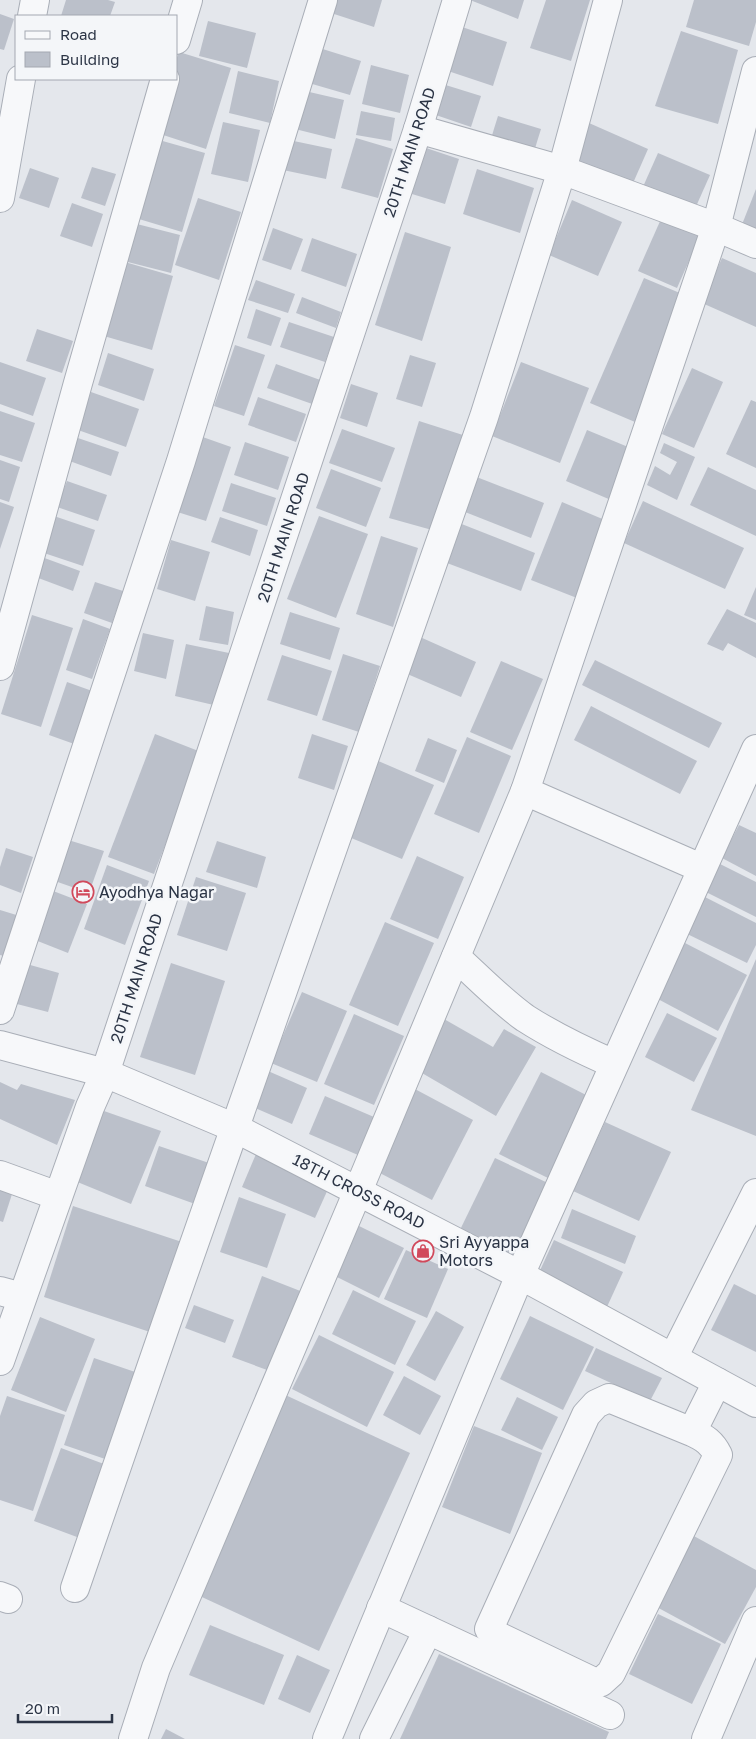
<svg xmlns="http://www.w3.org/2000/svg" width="756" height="1739" font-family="'Golos Text',sans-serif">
	<rect width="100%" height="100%" fill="#e4e7ec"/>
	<g fill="#bbc0ca">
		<path d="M 66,0 L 108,0 L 115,2 L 110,16 L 61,16 Z"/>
		<path d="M 335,0 L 382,0 L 374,27 L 331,13 Z"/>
		<path d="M 470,0 L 524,0 L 518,19 Z"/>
		<path d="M 546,0 L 590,0 L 571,61 L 530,48 Z"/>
		<path d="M 694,0 L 756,0 L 756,22 L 749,46 L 686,27 Z"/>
		<path d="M 0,14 L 14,19 L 4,50 L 0,49 Z"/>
		<path d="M 208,21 L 256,33 L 247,68 L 199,56 Z"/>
		<path d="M 459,26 L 507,42 L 493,86 L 445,70 Z"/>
		<path d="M 681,31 L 738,50 L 718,124 L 655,106 Z"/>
		<path d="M 313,46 L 361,61 L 350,95 L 302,81 Z"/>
		<path d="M 179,52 L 231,68 L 206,149 L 154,132 L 176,79 L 176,60 Z"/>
		<path d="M 371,65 L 409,75 L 400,113 L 362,104 Z"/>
		<path d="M 238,71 L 279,81 L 270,123 L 229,113 Z"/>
		<path d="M 436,82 L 481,96 L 471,127 L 427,112 Z"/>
		<path d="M 305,91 L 344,100 L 335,139 L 295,129 Z"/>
		<path d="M 361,111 L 395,118 L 391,141 L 356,135 Z"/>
		<path d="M 498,116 L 541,129 L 532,158 L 489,145 Z"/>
		<path d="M 223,122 L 260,130 L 248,182 L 211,174 Z"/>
		<path d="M 589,123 L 648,149 L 630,190 L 571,165 Z"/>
		<path d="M 152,138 L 205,153 L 182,232 L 129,216 Z"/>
		<path d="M 356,138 L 393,149 L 378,198 L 341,188 Z"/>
		<path d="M 289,140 L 332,149 L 326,179 L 283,170 Z"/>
		<path d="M 417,145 L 459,159 L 445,204 L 402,191 Z"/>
		<path d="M 658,153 L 710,175 L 694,211 L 642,189 Z"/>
		<path d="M 92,167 L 116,174 L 105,206 L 81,198 Z"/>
		<path d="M 30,168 L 59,178 L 49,208 L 19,198 Z"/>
		<path d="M 477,169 L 534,188 L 520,233 L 463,214 Z"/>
		<path d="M 756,189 L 756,233 L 741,227 Z"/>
		<path d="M 198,198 L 241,212 L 219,280 L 175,265 Z"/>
		<path d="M 572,200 L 622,222 L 598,276 L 549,255 Z"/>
		<path d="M 72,203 L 103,214 L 92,247 L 60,236 Z"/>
		<path d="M 661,219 L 700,236 L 677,288 L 638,271 Z"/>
		<path d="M 129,222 L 180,235 L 171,273 L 120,260 Z"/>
		<path d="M 273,228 L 303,239 L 291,270 L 262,260 Z"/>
		<path d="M 405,232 L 451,247 L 422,341 L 375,325 Z"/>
		<path d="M 312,238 L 357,254 L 346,287 L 301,271 Z"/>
		<path d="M 722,258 L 756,273 L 756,327 L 702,303 Z"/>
		<path d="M 118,260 L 173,276 L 152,350 L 97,334 Z"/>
		<path d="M 644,278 L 687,296 L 635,422 L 590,403 Z"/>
		<path d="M 256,280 L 295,294 L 288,313 L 248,300 Z"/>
		<path d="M 302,297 L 341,312 L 336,328 L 296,313 Z"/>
		<path d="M 256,309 L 281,318 L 271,346 L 247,338 Z"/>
		<path d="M 289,322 L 334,337 L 325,362 L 280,347 Z"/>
		<path d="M 37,329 L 73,341 L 62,373 L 26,361 Z"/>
		<path d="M 235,345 L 265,355 L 244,416 L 214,406 Z"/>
		<path d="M 108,353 L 154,369 L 144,401 L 98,385 Z"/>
		<path d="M 410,355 L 436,363 L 422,407 L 396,399 Z"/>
		<path d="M 0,362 L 46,378 L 33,416 L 0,404 Z"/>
		<path d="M 521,362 L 589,388 L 560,463 L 492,436 Z"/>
		<path d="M 276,364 L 323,381 L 315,405 L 267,388 Z"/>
		<path d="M 692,368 L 723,382 L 694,448 L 662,434 Z"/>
		<path d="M 351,384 L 378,393 L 367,427 L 340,418 Z"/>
		<path d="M 91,392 L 139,409 L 126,447 L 78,430 Z"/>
		<path d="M 258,397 L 306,414 L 296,442 L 248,425 Z"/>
		<path d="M 751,400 L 756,402 L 756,468 L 726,454 Z"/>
		<path d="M 0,411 L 35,423 L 22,462 L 0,455 Z"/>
		<path d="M 419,421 L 466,436 L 432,530 L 389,518 Z"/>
		<path d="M 342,429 L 395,448 L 382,482 L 329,463 Z"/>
		<path d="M 587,430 L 633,449 L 611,500 L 566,481 Z"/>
		<path d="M 197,435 L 231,447 L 206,521 L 171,510 Z"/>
		<path d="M 72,436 L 119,452 L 111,476 L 64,459 Z"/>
		<path d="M 245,442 L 289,457 L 278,490 L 234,475 Z"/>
		<path d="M 664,443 L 695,457 L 677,500 L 647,485 L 655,466 L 670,475 L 677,462 L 660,453 Z"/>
		<path d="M 0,460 L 20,467 L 9,502 L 0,499 Z"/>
		<path d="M 708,467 L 756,490 L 756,536 L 690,505 Z"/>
		<path d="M 331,469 L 381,488 L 366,527 L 316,508 Z"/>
		<path d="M 474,476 L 544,503 L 531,538 L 460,510 Z"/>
		<path d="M 67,481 L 107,495 L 98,521 L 57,507 Z"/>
		<path d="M 231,483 L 276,498 L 267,526 L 222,511 Z"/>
		<path d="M 643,501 L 744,548 L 725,589 L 624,543 Z"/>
		<path d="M 0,502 L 14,507 L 0,549 Z"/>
		<path d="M 562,502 L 612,523 L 582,600 L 531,580 Z"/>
		<path d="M 54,516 L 95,530 L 83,566 L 41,552 Z"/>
		<path d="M 319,516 L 368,534 L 336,618 L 287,599 Z"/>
		<path d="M 220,517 L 258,530 L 250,556 L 211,542 Z"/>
		<path d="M 454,521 L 535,553 L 521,591 L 439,560 Z"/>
		<path d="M 381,536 L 418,548 L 393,627 L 356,614 Z"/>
		<path d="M 171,540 L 210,552 L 195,601 L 157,589 Z"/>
		<path d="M 39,556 L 80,571 L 73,591 L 33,576 Z"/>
		<path d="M 95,582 L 123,591 L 112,623 L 84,613 Z"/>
		<path d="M 756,587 L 756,620 L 744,615 Z"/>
		<path d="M 206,606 L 234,612 L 228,645 L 199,640 Z"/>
		<path d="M 727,609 L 756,623 L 756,658 L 728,643 L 723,651 L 707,644 Z"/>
		<path d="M 290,612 L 340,628 L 330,660 L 280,644 Z"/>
		<path d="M 32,615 L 73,628 L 41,727 L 1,714 Z"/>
		<path d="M 83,619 L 110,629 L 92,679 L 66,670 Z"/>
		<path d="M 143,633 L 174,640 L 166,679 L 134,671 Z"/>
		<path d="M 420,637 L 476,662 L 461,697 L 405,673 Z"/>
		<path d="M 186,644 L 229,653 L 218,706 L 175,696 Z"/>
		<path d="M 343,654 L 380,666 L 359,732 L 322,720 Z"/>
		<path d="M 282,655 L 332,671 L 317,716 L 267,700 Z"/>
		<path d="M 595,660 L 722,723 L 709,748 L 582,685 Z"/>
		<path d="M 501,661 L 543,679 L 512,750 L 470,732 Z"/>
		<path d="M 67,682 L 95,692 L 77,745 L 49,735 Z"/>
		<path d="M 591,706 L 697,761 L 680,794 L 574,740 Z"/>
		<path d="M 155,734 L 201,752 L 154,874 L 108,857 Z"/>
		<path d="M 312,734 L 348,746 L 334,790 L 298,778 Z"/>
		<path d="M 467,737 L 511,756 L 479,833 L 434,814 Z"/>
		<path d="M 428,738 L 457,750 L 444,783 L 415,771 Z"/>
		<path d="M 376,760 L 434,785 L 402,859 L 344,835 Z"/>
		<path d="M 739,825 L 756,833 L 756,876 L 722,858 Z"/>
		<path d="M 65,839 L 104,851 L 89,893 L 52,880 Z"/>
		<path d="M 217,841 L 266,857 L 257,888 L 206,872 Z"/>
		<path d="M 6,848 L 33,857 L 21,893 L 0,885 L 0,867 Z"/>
		<path d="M 417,856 L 464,877 L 438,939 L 390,919 Z"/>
		<path d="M 718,863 L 756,882 L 756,917 L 704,891 Z"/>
		<path d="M 107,865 L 149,881 L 125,945 L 84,929 Z"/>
		<path d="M 196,877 L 246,893 L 227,951 L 177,935 Z"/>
		<path d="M 48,889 L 87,904 L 68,953 L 30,938 Z"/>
		<path d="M 699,894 L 756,923 L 756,945 L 747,963 L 681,931 Z"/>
		<path d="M 0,910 L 23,917 L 11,958 L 0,955 Z"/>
		<path d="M 385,922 L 434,943 L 398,1026 L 349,1005 Z"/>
		<path d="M 685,943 L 747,975 L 718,1031 L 656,998 Z"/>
		<path d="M 756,959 L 756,1136 L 691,1110 Z"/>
		<path d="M 23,963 L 59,973 L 48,1012 L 13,1003 Z"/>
		<path d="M 171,963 L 225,981 L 195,1075 L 140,1057 Z"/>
		<path d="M 302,992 L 347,1011 L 317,1082 L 271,1063 Z"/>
		<path d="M 667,1013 L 717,1038 L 694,1082 L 645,1057 Z"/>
		<path d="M 354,1014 L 404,1036 L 374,1105 L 324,1084 Z"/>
		<path d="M 444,1019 L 493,1047 L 504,1029 L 536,1047 L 496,1116 L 415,1069 Z"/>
		<path d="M 268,1071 L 307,1088 L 292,1124 L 253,1107 Z"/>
		<path d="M 541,1072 L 590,1097 L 548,1178 L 499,1154 Z"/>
		<path d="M 0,1082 L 17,1090 L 21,1084 L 75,1100 L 57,1145 L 0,1119 Z"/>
		<path d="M 413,1088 L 473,1120 L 432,1200 L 374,1170 Z"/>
		<path d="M 325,1096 L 374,1117 L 358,1155 L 309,1134 Z"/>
		<path d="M 104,1111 L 161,1131 L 131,1204 L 75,1181 Z"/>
		<path d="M 605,1122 L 671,1152 L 639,1221 L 573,1191 Z"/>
		<path d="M 159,1146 L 209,1163 L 195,1204 L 145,1186 Z"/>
		<path d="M 259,1147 L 333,1178 L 315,1218 L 242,1187 Z"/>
		<path d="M 495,1158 L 550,1184 L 513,1260 L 458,1234 Z"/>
		<path d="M 0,1186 L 13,1191 L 3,1222 L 0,1221 Z"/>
		<path d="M 239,1197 L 286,1214 L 267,1268 L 220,1252 Z"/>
		<path d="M 73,1206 L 185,1243 L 156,1334 L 44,1297 Z"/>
		<path d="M 572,1209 L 636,1236 L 625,1264 L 561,1238 Z"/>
		<path d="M 359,1226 L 404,1248 L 379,1298 L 335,1276 Z"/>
		<path d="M 554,1240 L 623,1272 L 606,1309 L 537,1277 Z"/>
		<path d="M 406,1250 L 448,1269 L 427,1318 L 384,1299 Z"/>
		<path d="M 262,1276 L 308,1294 L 278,1374 L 232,1357 Z"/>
		<path d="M 734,1284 L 756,1295 L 756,1352 L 711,1330 Z"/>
		<path d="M 353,1290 L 416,1321 L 395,1365 L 332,1334 Z"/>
		<path d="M 194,1305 L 234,1320 L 225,1343 L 185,1328 Z"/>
		<path d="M 436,1311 L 464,1327 L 435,1381 L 406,1365 Z"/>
		<path d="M 530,1316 L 594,1347 L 563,1410 L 500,1379 Z"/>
		<path d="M 40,1317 L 95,1339 L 66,1412 L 11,1390 Z"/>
		<path d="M 319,1335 L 394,1372 L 367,1427 L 292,1389 Z"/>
		<path d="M 596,1348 L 662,1378 L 650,1401 L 585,1371 Z"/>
		<path d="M 94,1358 L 141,1374 L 111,1461 L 64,1445 Z"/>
		<path d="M 404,1376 L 441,1396 L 420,1435 L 383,1415 Z"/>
		<path d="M 279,1392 L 410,1453 L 319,1651 L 191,1592 Z"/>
		<path d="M 7,1396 L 65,1415 L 33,1511 L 0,1500 L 0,1416 Z"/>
		<path d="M 517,1397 L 558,1417 L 542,1450 L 501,1430 Z"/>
		<path d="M 474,1426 L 542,1453 L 510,1534 L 442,1507 Z"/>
		<path d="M 61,1448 L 112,1467 L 85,1540 L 34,1521 Z"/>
		<path d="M 692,1535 L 756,1570 L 756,1587 L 725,1644 L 653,1605 Z"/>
		<path d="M 658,1614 L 721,1644 L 692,1704 L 629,1674 Z"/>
		<path d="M 210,1625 L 284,1655 L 264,1705 L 189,1675 Z"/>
		<path d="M 439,1654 L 609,1732 L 606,1739 L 400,1739 Z"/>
		<path d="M 297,1655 L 330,1670 L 310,1713 L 278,1699 Z"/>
		<path d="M 166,1729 L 185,1739 L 161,1739 Z"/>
	</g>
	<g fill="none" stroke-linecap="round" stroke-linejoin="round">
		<g stroke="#a9aeb7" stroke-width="30">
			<g id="minor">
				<path d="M 32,16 L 35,0"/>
				<path d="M 176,40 L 188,0"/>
				<path d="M 418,129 L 562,170 L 716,227 L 756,244"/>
				<path d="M 0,198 L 21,79"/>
				<path d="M 0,666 L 78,383 L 165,79"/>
				<path d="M 525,791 L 701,868"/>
				<path d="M 456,957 C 478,977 500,1000 525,1018 C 553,1036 584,1051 614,1064"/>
				<path d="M 0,1010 L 181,461 L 323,0"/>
				<path d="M 0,1045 L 105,1073 L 235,1128 L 520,1275 L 756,1403"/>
				<path d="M 0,1175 L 58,1196"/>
				<path d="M 0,1291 L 22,1297"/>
				<path d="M 673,1358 L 756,1193"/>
				<path d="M 0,1361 L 90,1107 L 105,1073 L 418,129 L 457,0"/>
				<path d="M 692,1432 L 609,1398 L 596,1404 L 586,1415 L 489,1629 L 500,1637 L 592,1681 L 601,1682 L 611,1673 L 718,1455 C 712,1443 705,1438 692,1432 L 717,1382"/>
				<path d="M 75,1588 L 166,1324 L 484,417 L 562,170 L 608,0"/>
				<path d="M 0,1596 L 8,1599"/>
				<path d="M 381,1608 L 610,1715"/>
				<path d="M 133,1739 L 156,1668 L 358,1191 L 525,791 L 716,227 L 756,71"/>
				<path d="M 327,1739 L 520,1275 L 756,749"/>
				<path d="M 374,1739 L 428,1630"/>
				<path d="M 706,1739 L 756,1621"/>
			</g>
		</g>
		<use href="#minor" stroke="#f7f8fa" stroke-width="28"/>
	</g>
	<defs>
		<g id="hotel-ring" transform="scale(1.125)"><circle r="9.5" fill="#f4f6f9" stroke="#d1495b" stroke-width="1.5"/><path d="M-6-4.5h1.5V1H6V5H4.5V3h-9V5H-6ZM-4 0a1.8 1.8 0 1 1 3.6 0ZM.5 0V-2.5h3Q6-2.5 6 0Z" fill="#d1495b"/></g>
		<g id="shop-ring" transform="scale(1.125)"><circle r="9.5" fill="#f4f6f9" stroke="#d1495b" stroke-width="1.5"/><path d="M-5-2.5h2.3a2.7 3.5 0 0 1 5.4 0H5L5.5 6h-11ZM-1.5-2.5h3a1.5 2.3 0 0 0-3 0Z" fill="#d1495b"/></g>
	</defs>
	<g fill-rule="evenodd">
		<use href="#hotel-ring" x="83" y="892"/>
		<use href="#shop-ring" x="423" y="1251"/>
	</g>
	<g text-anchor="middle" stroke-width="5" stroke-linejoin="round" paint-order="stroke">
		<g font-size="16" fill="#2b3445" stroke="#f4f6f9">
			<text transform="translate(409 152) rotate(-72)" y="6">20TH MAIN ROAD</text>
			<text transform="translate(283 537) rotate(-72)" y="6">20TH MAIN ROAD</text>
			<text transform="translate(136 978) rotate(-72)" y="6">20TH MAIN ROAD</text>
			<text transform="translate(359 1191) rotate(27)" y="6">18TH CROSS ROAD</text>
		</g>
		<g font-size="16" fill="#2b3445" stroke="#f4f6f9" text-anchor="start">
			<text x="99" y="898">Ayodhya Nagar</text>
			<text x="439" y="1248">Sri Ayyappa<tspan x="439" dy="18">Motors</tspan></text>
		</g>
	</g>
	<rect x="15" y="15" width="162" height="65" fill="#f4f6f9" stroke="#a4a8b1"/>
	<rect x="25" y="31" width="25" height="8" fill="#f7f8fa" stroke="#a4a8b1"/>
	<text x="60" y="40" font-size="15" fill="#2b3445">Road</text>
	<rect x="25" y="52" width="25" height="15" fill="#bbc0ca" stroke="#a4a8b1"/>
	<text x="60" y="65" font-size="15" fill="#2b3445">Building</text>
	<path d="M18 1714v8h94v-8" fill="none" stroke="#2b3445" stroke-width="2.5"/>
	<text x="25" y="1714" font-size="15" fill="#2b3445" stroke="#f4f6f9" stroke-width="4" paint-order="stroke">20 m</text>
</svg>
